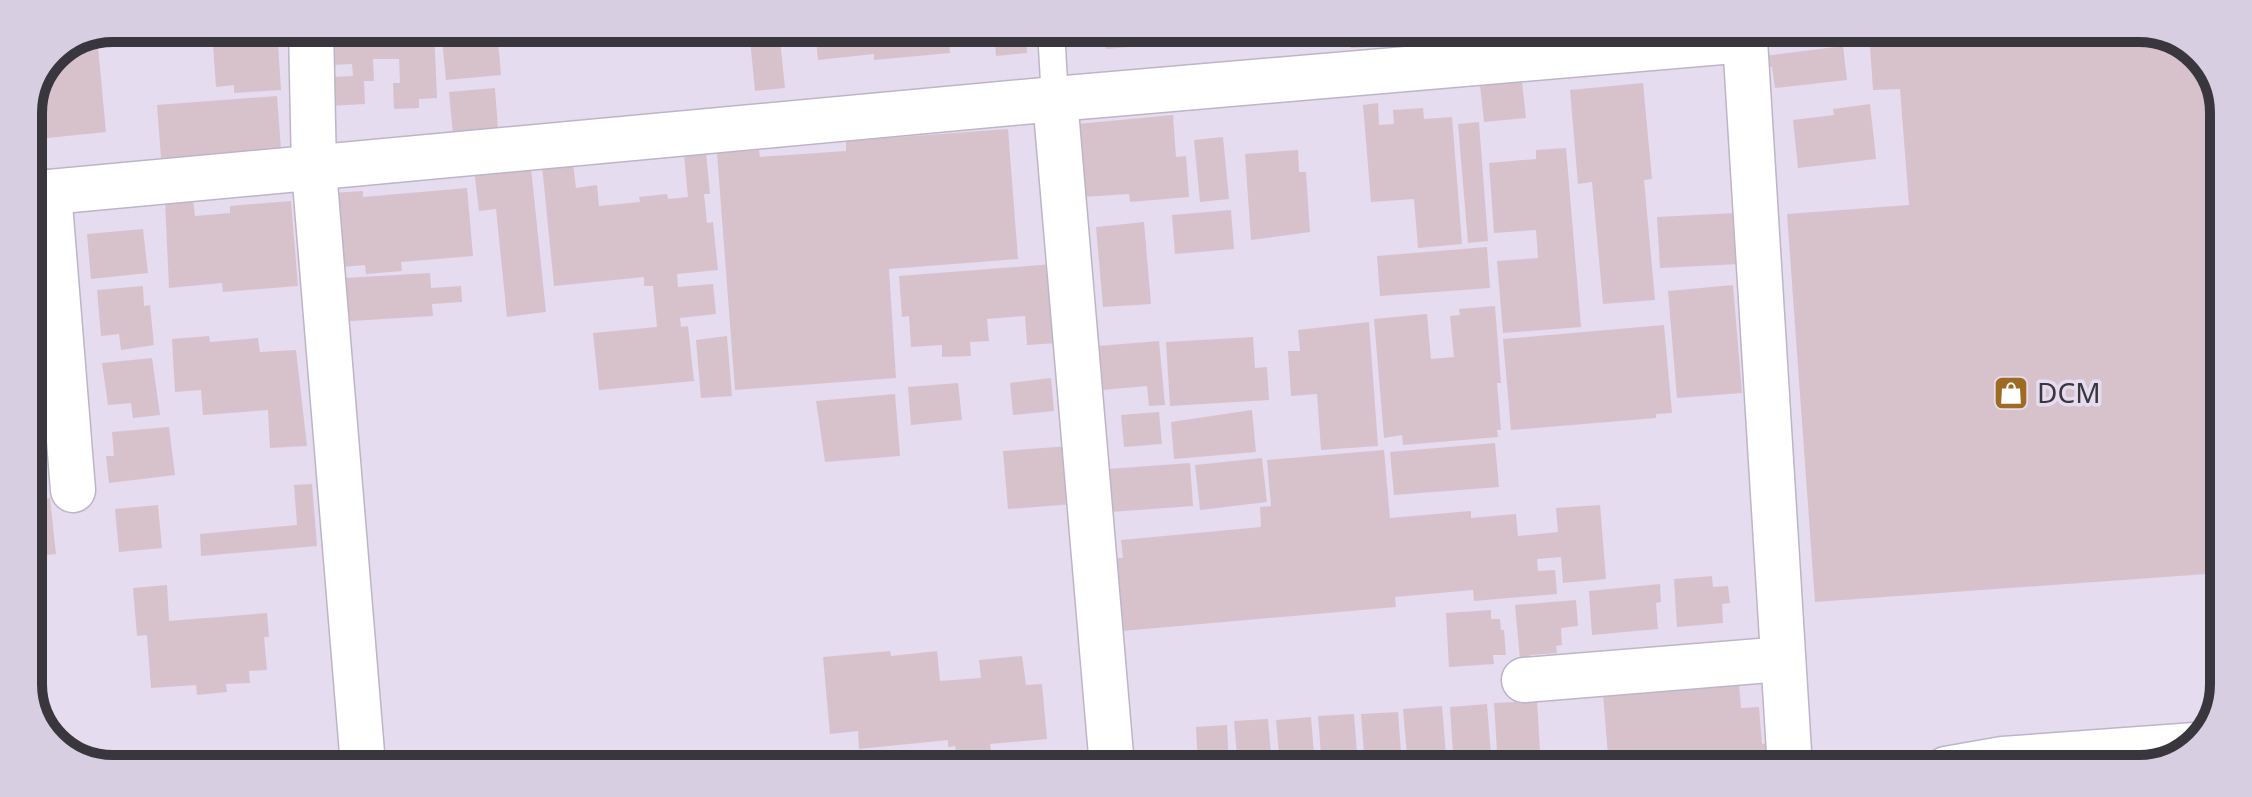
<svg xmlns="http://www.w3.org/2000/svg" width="2252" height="797" font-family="'Noto Sans',sans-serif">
	<rect width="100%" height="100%" fill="#e5dcef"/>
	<g fill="#d7c2cc">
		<path d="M 277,28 L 281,90 L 234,93 L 234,85 L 216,87 L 212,30 Z"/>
		<path d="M 330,28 L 434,29 L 437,98 L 419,99 L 419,108 L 394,109 L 393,83 L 400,83 L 399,59 L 373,59 L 374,81 L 364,81 L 365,104 L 330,106 L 330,77 L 353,76 L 352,64 L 331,65 Z"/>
		<path d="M 441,29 L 497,29 L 501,75 L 446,80 Z"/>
		<path d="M 749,29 L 779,29 L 785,88 L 755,91 Z"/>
		<path d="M 815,30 L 948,30 L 950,53 L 874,60 L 874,54 L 818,60 Z"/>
		<path d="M 994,30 L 1026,30 L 1027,53 L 996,56 Z"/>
		<path d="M 1104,30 L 1148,30 L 1150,45 L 1106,49 Z"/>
		<path d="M 1349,31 L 1398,31 L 1399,45 L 1351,48 Z"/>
		<path d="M 1468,31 L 1521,31 L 1522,41 L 1470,47 Z"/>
		<path d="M 1869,32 L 2166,32 L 2206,61 L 2224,107 L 2221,573 L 1815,602 L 1787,214 L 1909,205 L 1900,89 L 1873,90 Z"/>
		<path d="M 1843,46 L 1847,80 L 1775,88 L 1772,67 L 1767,67 L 1765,56 Z"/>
		<path d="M 98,47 L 106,132 L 28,140 L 28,108 L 53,53 Z"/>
		<path d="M 1522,82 L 1526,118 L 1484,122 L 1480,85 Z"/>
		<path d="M 1643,83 L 1652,179 L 1644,180 L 1655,300 L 1603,304 L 1592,182 L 1578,184 L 1570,90 Z"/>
		<path d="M 495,88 L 498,130 L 453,134 L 449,92 Z"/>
		<path d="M 277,96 L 281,149 L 161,158 L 157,105 Z"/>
		<path d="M 1378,103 L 1379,125 L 1394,124 L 1393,110 L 1423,108 L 1424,119 L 1452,117 L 1462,244 L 1418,248 L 1414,199 L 1371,202 L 1363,105 Z"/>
		<path d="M 1870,104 L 1876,159 L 1798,168 L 1793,120 L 1834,115 L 1833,109 Z"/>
		<path d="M 1173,115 L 1176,157 L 1186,156 L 1189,197 L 1130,202 L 1129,194 L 1083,197 L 1077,124 Z"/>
		<path d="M 1479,122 L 1488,241 L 1468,243 L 1458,124 Z"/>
		<path d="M 1008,129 L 1018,259 L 889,269 L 896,378 L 735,390 L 717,153 L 759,150 L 760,157 L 846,151 L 846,141 Z"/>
		<path d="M 1223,137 L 1229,199 L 1200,202 L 1194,140 Z"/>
		<path d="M 1566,148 L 1581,327 L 1503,333 L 1497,261 L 1538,258 L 1536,230 L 1494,233 L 1489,163 L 1536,159 L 1536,150 Z"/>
		<path d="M 1298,150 L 1299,172 L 1306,172 L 1310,232 L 1251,240 L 1245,154 Z"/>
		<path d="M 706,153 L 710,194 L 704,194 L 707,223 L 713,222 L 718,270 L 677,274 L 678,287 L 713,284 L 716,314 L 680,318 L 681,327 L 688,326 L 694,381 L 599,390 L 593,333 L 657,327 L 653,286 L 644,286 L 644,277 L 554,286 L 542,166 L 573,163 L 576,188 L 597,185 L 599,206 L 640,202 L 639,197 L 667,194 L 668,199 L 688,197 L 684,155 Z"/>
		<path d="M 531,168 L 546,312 L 507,317 L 496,209 L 479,211 L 474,169 Z"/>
		<path d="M 467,188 L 473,256 L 401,262 L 402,271 L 366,274 L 365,265 L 331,268 L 331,193 L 363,191 L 363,197 Z"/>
		<path d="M 193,199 L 195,216 L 230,213 L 230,206 L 291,201 L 298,286 L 223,292 L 222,283 L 169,288 L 165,201 Z"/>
		<path d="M 1231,210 L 1234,249 L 1175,254 L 1172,215 Z"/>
		<path d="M 1736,213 L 1739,264 L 1660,268 L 1657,217 Z"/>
		<path d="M 1144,222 L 1151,304 L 1103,307 L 1096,227 Z"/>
		<path d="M 143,229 L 148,273 L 91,279 L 87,234 Z"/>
		<path d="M 1487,247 L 1490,288 L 1380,296 L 1377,256 Z"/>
		<path d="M 1053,264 L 1058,343 L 1027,345 L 1025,316 L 987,319 L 989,341 L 970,342 L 971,356 L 942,357 L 942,345 L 911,347 L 909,316 L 902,317 L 899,276 Z"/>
		<path d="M 430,273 L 431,288 L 461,286 L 462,302 L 432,304 L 433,316 L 335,322 L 345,278 Z"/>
		<path d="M 1733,285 L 1742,393 L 1677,398 L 1668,291 Z"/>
		<path d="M 143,286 L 144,306 L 150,305 L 154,345 L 121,350 L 119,334 L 101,336 L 97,290 Z"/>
		<path d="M 1495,306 L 1501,383 L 1497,383 L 1501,430 L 1497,430 L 1498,437 L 1403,445 L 1402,435 L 1384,438 L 1374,319 L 1427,314 L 1431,359 L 1454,357 L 1450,316 L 1460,315 L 1459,309 Z"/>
		<path d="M 1369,322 L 1378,446 L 1321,450 L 1317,394 L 1291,396 L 1288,351 L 1300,351 L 1298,330 Z"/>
		<path d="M 1664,325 L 1672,413 L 1656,414 L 1656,418 L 1511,430 L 1503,339 Z"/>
		<path d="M 28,328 L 32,342 L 35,341 L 37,368 L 28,369 Z"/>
		<path d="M 209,336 L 210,342 L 258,338 L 260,352 L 296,350 L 307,446 L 270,448 L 268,410 L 203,415 L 201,390 L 175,392 L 172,339 Z"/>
		<path d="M 727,336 L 732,396 L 701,398 L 696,340 Z"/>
		<path d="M 1253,337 L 1255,368 L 1267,367 L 1269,400 L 1170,406 L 1166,342 Z"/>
		<path d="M 1159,341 L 1165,405 L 1149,406 L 1147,386 L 1102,390 L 1098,346 Z"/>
		<path d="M 152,358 L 160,415 L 133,418 L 131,403 L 108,405 L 102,363 Z"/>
		<path d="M 1051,378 L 1054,411 L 1013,415 L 1010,383 Z"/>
		<path d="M 958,383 L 962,420 L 911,425 L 908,387 Z"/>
		<path d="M 895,394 L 900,456 L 825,462 L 816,401 Z"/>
		<path d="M 1252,410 L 1256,452 L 1174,459 L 1171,422 Z"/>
		<path d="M 1159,412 L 1162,444 L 1124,447 L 1121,415 Z"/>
		<path d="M 42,421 L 45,449 L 37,450 L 40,474 L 28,476 L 28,423 Z"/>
		<path d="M 169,427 L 175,475 L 109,483 L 106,456 L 114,456 L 112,432 Z"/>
		<path d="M 1495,443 L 1499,487 L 1394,495 L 1390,452 Z"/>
		<path d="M 1070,446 L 1074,504 L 1008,509 L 1003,451 Z"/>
		<path d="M 1384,450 L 1390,518 L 1471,511 L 1471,518 L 1516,514 L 1518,536 L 1558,532 L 1556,508 L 1600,505 L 1606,579 L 1563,583 L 1561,557 L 1537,559 L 1538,571 L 1555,570 L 1557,594 L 1474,601 L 1473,590 L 1395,597 L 1396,607 L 1122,631 L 1115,558 L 1123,558 L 1121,540 L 1261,527 L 1260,507 L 1271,506 L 1267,460 Z"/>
		<path d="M 1262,458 L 1267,502 L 1200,510 L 1195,465 Z"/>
		<path d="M 1190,463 L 1193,506 L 1111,512 L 1108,469 Z"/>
		<path d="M 312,484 L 317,546 L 201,556 L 200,534 L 297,525 L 294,485 Z"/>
		<path d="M 50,498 L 56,554 L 28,557 L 28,501 Z"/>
		<path d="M 158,505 L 162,548 L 119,552 L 115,509 Z"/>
		<path d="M 1712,576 L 1713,587 L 1728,586 L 1730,603 L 1722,604 L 1723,623 L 1677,627 L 1674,579 Z"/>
		<path d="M 1660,584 L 1661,602 L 1656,603 L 1658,629 L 1592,635 L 1589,591 Z"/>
		<path d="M 167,585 L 169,621 L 267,613 L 269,637 L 264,637 L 267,670 L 249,671 L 250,683 L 226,684 L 227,692 L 197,695 L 196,685 L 151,688 L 147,635 L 137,636 L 133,588 Z"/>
		<path d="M 1576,600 L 1578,626 L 1561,628 L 1562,645 L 1556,646 L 1557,653 L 1530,655 L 1531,662 L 1516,663 L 1516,659 L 1520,659 L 1515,605 Z"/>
		<path d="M 1491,610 L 1491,619 L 1500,619 L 1501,630 L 1504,630 L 1506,655 L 1493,655 L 1494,664 L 1449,667 L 1446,613 Z"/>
		<path d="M 890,651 L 891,656 L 937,651 L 940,681 L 981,678 L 979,660 L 1022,656 L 1026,685 L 1042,684 L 1047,739 L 990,744 L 991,753 L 957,756 L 955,746 L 948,747 L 948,740 L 859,749 L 858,731 L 830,734 L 823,657 Z"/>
		<path d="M 1739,684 L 1741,708 L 1759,707 L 1762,744 L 1768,743 L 1770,768 L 1746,768 L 1746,764 L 1724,768 L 1694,768 L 1693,764 L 1609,768 L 1603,694 Z"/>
		<path d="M 1537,701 L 1541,768 L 1498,768 L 1494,703 Z"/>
		<path d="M 1487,704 L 1492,768 L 1454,768 L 1450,707 Z"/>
		<path d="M 1442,706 L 1447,768 L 1408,767 L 1403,709 Z"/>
		<path d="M 1398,712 L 1402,767 L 1365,767 L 1361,714 Z"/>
		<path d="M 1354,714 L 1358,767 L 1322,767 L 1318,716 Z"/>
		<path d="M 1311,717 L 1315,767 L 1280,767 L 1276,720 Z"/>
		<path d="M 1268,719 L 1272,767 L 1238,767 L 1234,721 Z"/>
		<path d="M 1227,725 L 1229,767 L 1198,767 L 1196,727 Z"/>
	</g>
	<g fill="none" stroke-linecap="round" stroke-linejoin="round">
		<g stroke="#bdb5c7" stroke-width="29">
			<path id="lane" d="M 1051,30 L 1055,99"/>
		</g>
		<g stroke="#bdb5c7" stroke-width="47">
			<g id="street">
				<path d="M 311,28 L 314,170 L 363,765"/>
				<path d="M 1055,99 L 1112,767"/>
				<path d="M 49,192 L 73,490"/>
				<path d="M 28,194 L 1055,99 L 1745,40 L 1790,768"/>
				<path d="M 1524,680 L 1783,659"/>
				<path d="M 1946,769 L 2003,759 L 2195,745"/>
			</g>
		</g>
		<use href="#lane" stroke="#fff" stroke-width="26"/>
		<use href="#street" stroke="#fff" stroke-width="44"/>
	</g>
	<defs>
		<g id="shop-square" transform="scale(1.8)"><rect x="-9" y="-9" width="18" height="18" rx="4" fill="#9f6a22" stroke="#e5dcef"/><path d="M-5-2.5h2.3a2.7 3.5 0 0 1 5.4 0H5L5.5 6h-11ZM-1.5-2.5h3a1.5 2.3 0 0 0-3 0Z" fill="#fff"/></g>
	</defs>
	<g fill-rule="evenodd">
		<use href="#shop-square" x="2011" y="393"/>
	</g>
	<g text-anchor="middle" stroke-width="7" stroke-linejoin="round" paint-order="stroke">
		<g font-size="28" fill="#3a363e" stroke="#e5dcef" text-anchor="start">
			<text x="2037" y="403">DCM</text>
		</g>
	</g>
	<path d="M0 0H2252V797H0ZM113 42H2139A71 71 0 0 1 2210 113V684A71 71 0 0 1 2139 755H113A71 71 0 0 1 42 684V113A71 71 0 0 1 113 42Z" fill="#d7cfe1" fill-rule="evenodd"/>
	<path fill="none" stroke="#3a363e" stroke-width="10" d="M113 42H2139A71 71 0 0 1 2210 113V684A71 71 0 0 1 2139 755H113A71 71 0 0 1 42 684V113A71 71 0 0 1 113 42Z"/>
</svg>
